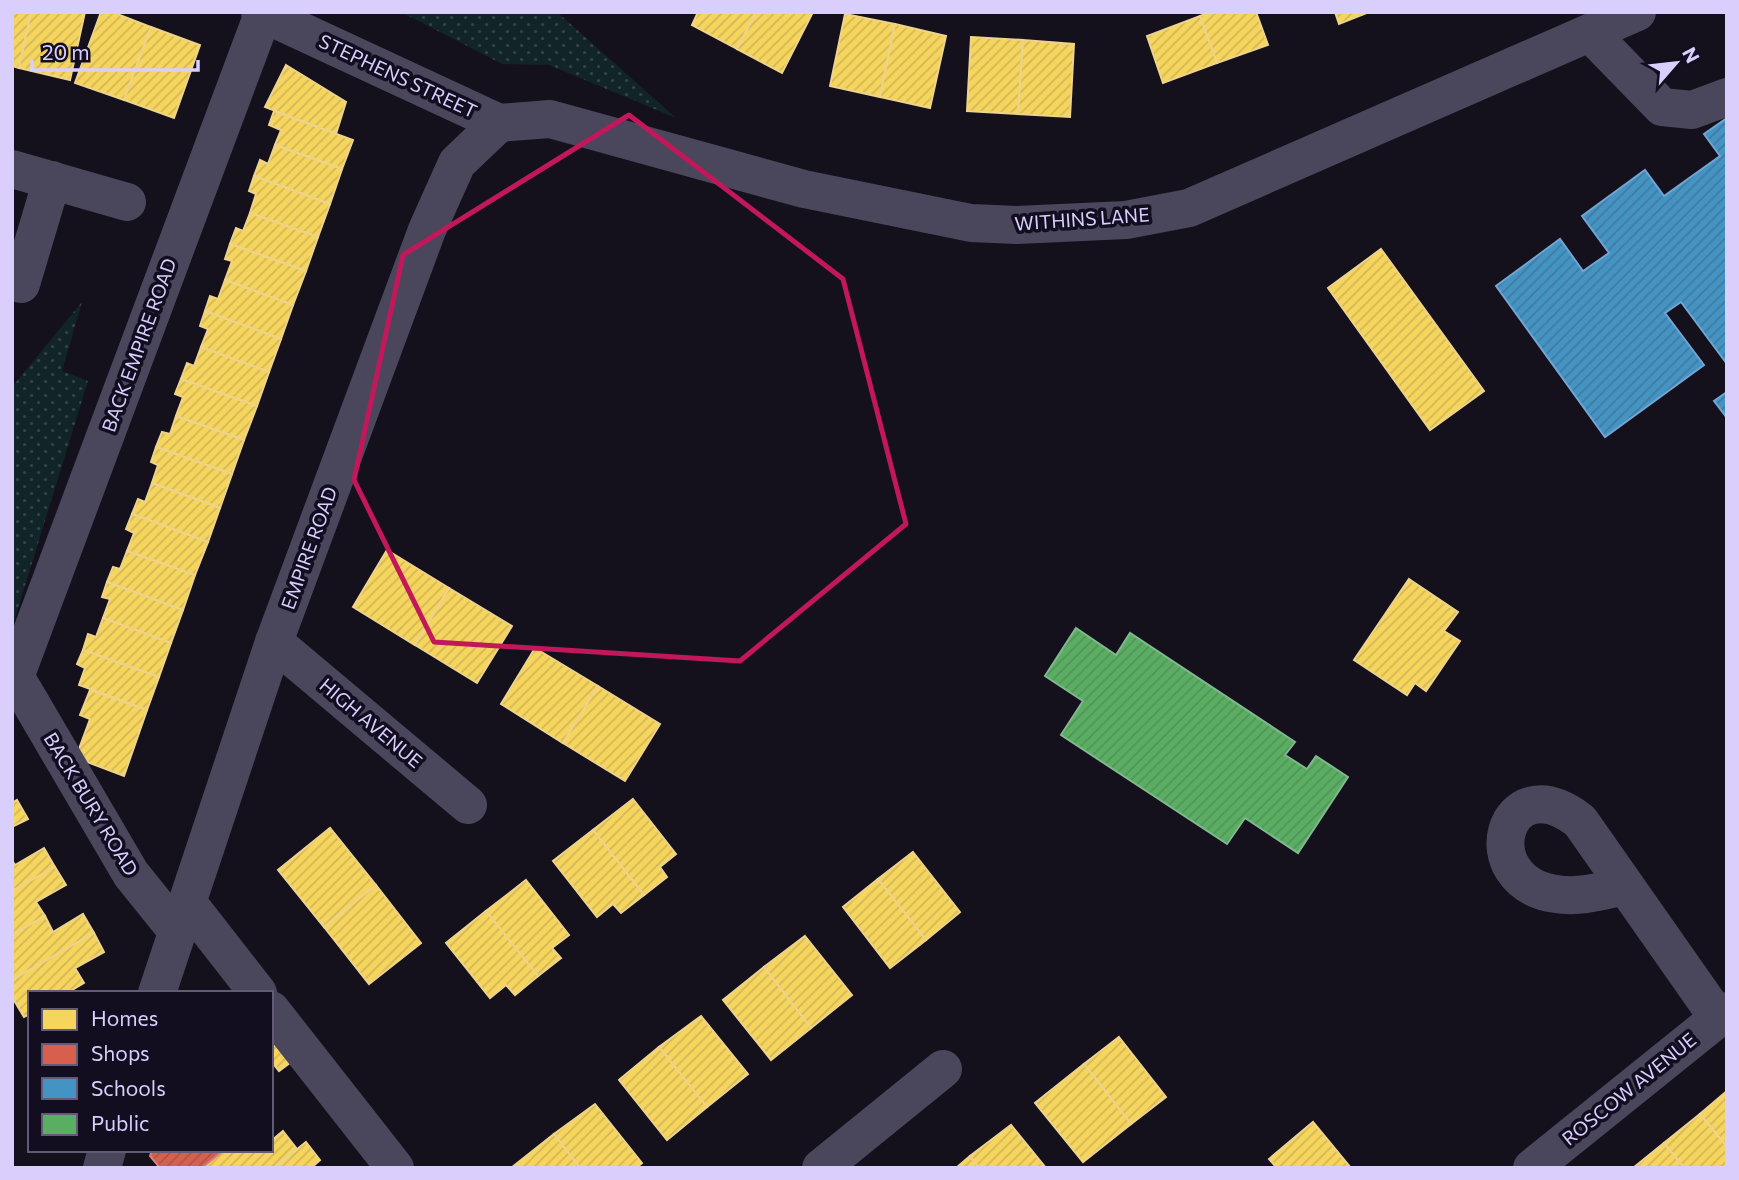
<svg xmlns="http://www.w3.org/2000/svg" width="1739" height="1180" font-family="Commissioner,sans-serif">
	<defs>
		<pattern id="green-dots" width="8" height="8" patternUnits="userSpaceOnUse" patternTransform="scale(1.75)"><rect width="8" height="8" fill="#112427"/><path d="M2 2h.1M6 6h.1" fill="none" stroke="#334347" stroke-width="1.8" stroke-linecap="round"/></pattern>
		<pattern id="homes-hatch" width="6" height="6" patternUnits="userSpaceOnUse" patternTransform="scale(1.75)"><rect width="6" height="6" fill="#f6d55c"/><path d="M-1 1l2-2M0 6l6-6M5 7l2-2" fill="none" stroke="#d2b759"/></pattern>
		<pattern id="shops-hatch" width="6" height="6" patternUnits="userSpaceOnUse" patternTransform="scale(1.75)"><rect width="6" height="6" fill="#d6604d"/><path d="M-1 1l2-2M0 6l6-6M5 7l2-2" fill="none" stroke="#a9564d"/></pattern>
		<pattern id="schools-hatch" width="6" height="6" patternUnits="userSpaceOnUse" patternTransform="scale(1.75)"><rect width="6" height="6" fill="#4393c3"/><path d="M-1 1l2-2M0 6l6-6M5 7l2-2" fill="none" stroke="#427a9f"/></pattern>
		<pattern id="public-hatch" width="6" height="6" patternUnits="userSpaceOnUse" patternTransform="scale(1.75)"><rect width="6" height="6" fill="#5aae61"/><path d="M-1 1l2-2M0 6l6-6M5 7l2-2" fill="none" stroke="#54925c"/></pattern>
	</defs>
	<rect width="100%" height="100%" fill="#14111c"/>
	<g fill="url(#green-dots)">
		<path d="M 401,12 L 557,12 L 676,118 L 549,65 L 502,64 Z"/>
		<path d="M 82,302 L 62,371 L 88,381 L 12,628 L 12,387 Z"/>
	</g>
	<g fill="url(#homes-hatch)" stroke="#eed38c" stroke-width="2">
		<path d="M 12,12 L 31,12 L 19,68 L 12,66 Z"/>
		<path d="M 31,12 L 85,12 L 70,80 L 19,68 Z"/>
		<path d="M 101,12 L 112,12 L 151,27 L 124,100 L 75,83 Z"/>
		<path d="M 698,12 L 756,12 L 737,49 L 692,25 Z"/>
		<path d="M 756,12 L 813,12 L 782,73 L 737,49 Z"/>
		<path d="M 1210,12 L 1256,12 L 1268,45 L 1217,63 L 1200,16 Z"/>
		<path d="M 1335,12 L 1369,12 L 1339,24 Z"/>
		<path d="M 845,14 L 895,24 L 880,97 L 830,86 Z"/>
		<path d="M 1200,16 L 1217,63 L 1163,83 L 1147,36 Z"/>
		<path d="M 895,24 L 946,36 L 930,108 L 880,97 Z"/>
		<path d="M 151,27 L 200,45 L 174,118 L 124,100 Z"/>
		<path d="M 971,37 L 1023,40 L 1018,114 L 967,111 Z"/>
		<path d="M 1023,40 L 1074,44 L 1070,117 L 1018,114 Z"/>
		<path d="M 286,65 L 346,102 L 336,134 L 265,107 Z"/>
		<path d="M 274,111 L 353,140 L 342,169 L 275,145 L 281,130 L 269,125 Z"/>
		<path d="M 275,145 L 342,169 L 330,204 L 254,176 L 260,160 L 268,164 Z"/>
		<path d="M 254,176 L 330,204 L 318,237 L 250,213 L 256,194 L 249,191 Z"/>
		<path d="M 250,213 L 318,237 L 306,271 L 230,244 L 236,228 L 243,231 Z"/>
		<path d="M 230,244 L 306,271 L 293,305 L 225,280 L 232,261 L 225,259 Z"/>
		<path d="M 1381,249 L 1484,391 L 1430,430 L 1328,288 Z"/>
		<path d="M 225,280 L 293,305 L 281,339 L 205,311 L 210,296 L 218,299 Z"/>
		<path d="M 205,311 L 281,339 L 269,372 L 201,347 L 208,329 L 200,326 Z"/>
		<path d="M 201,347 L 269,372 L 257,406 L 181,379 L 187,363 L 194,366 Z"/>
		<path d="M 181,379 L 257,406 L 244,440 L 176,416 L 183,397 L 175,394 Z"/>
		<path d="M 176,416 L 244,440 L 232,474 L 156,447 L 162,432 L 170,434 Z"/>
		<path d="M 156,447 L 232,474 L 220,508 L 152,483 L 158,465 L 151,462 Z"/>
		<path d="M 152,483 L 220,508 L 208,542 L 132,514 L 138,499 L 145,502 Z"/>
		<path d="M 132,514 L 208,542 L 195,575 L 127,551 L 134,533 L 126,529 Z"/>
		<path d="M 387,550 L 449,588 L 415,645 L 353,607 Z"/>
		<path d="M 127,551 L 195,575 L 183,610 L 107,582 L 113,567 L 120,569 Z"/>
		<path d="M 1409,579 L 1458,612 L 1444,631 L 1460,641 L 1426,691 L 1415,683 L 1407,695 L 1354,660 Z"/>
		<path d="M 107,582 L 183,610 L 171,643 L 103,618 L 110,599 L 102,597 Z"/>
		<path d="M 449,588 L 512,626 L 477,683 L 415,645 Z"/>
		<path d="M 103,618 L 171,643 L 159,677 L 83,650 L 88,634 L 96,637 Z"/>
		<path d="M 535,648 L 598,686 L 563,743 L 501,704 Z"/>
		<path d="M 83,650 L 159,677 L 147,710 L 79,685 L 85,668 L 77,664 Z"/>
		<path d="M 598,686 L 660,724 L 625,781 L 563,743 Z"/>
		<path d="M 90,690 L 147,710 L 124,776 L 87,762 L 79,749 L 90,719 L 80,715 Z"/>
		<path d="M 633,799 L 676,854 L 660,867 L 667,877 L 644,895 L 593,830 Z"/>
		<path d="M 17,800 L 28,819 L 12,827 L 12,803 Z"/>
		<path d="M 330,828 L 376,885 L 324,927 L 278,870 Z"/>
		<path d="M 593,830 L 644,895 L 621,913 L 613,904 L 597,917 L 553,861 Z"/>
		<path d="M 44,848 L 55,867 L 12,891 L 12,860 L 15,865 Z"/>
		<path d="M 913,852 L 960,912 L 926,940 L 878,879 Z"/>
		<path d="M 55,867 L 66,885 L 36,902 L 45,916 L 12,935 L 12,891 Z"/>
		<path d="M 878,879 L 926,940 L 890,968 L 843,907 Z"/>
		<path d="M 526,880 L 569,935 L 552,948 L 561,958 L 538,976 L 486,911 Z"/>
		<path d="M 376,885 L 421,943 L 369,984 L 324,927 Z"/>
		<path d="M 486,911 L 538,976 L 515,995 L 506,985 L 490,998 L 446,943 Z"/>
		<path d="M 83,914 L 94,933 L 12,980 L 12,935 L 45,916 L 53,932 Z"/>
		<path d="M 94,933 L 104,952 L 75,968 L 84,983 L 67,993 L 30,993 L 30,1014 L 24,1017 L 12,997 L 12,980 Z"/>
		<path d="M 805,936 L 852,995 L 811,1028 L 764,967 Z"/>
		<path d="M 764,967 L 811,1028 L 771,1060 L 723,1000 Z"/>
		<path d="M 701,1016 L 748,1074 L 707,1107 L 659,1047 Z"/>
		<path d="M 271,1021 L 299,1056 L 279,1071 L 271,1061 Z"/>
		<path d="M 1119,1037 L 1166,1097 L 1131,1124 L 1084,1064 Z"/>
		<path d="M 659,1047 L 707,1107 L 667,1140 L 619,1080 Z"/>
		<path d="M 1084,1064 L 1131,1124 L 1083,1162 L 1035,1103 Z"/>
		<path d="M 1727,1091 L 1727,1147 L 1700,1114 Z"/>
		<path d="M 595,1104 L 642,1163 L 636,1168 L 580,1168 L 554,1134 Z"/>
		<path d="M 1700,1114 L 1727,1147 L 1727,1168 L 1684,1168 L 1664,1143 Z"/>
		<path d="M 1313,1122 L 1351,1168 L 1277,1168 L 1269,1159 Z"/>
		<path d="M 1011,1125 L 1046,1168 L 979,1168 L 970,1156 Z"/>
		<path d="M 283,1131 L 297,1149 L 274,1168 L 202,1168 L 224,1150 L 271,1150 L 271,1141 Z"/>
		<path d="M 554,1134 L 580,1168 L 511,1168 Z"/>
		<path d="M 306,1142 L 320,1160 L 311,1168 L 274,1168 Z"/>
		<path d="M 1664,1143 L 1684,1168 L 1633,1168 Z"/>
		<path d="M 970,1156 L 979,1168 L 956,1168 Z"/>
	</g>
	<path fill="url(#shops-hatch)" stroke="#d78182" stroke-width="2" d="M 152,1150 L 224,1150 L 202,1168 L 160,1168 L 150,1156 Z"/>
	<g fill="url(#schools-hatch)" stroke="#70a5d4" stroke-width="2">
		<path d="M 1727,118 L 1727,364 L 1681,302 L 1665,313 L 1704,365 L 1605,437 L 1496,286 L 1560,239 L 1583,271 L 1609,253 L 1582,216 L 1645,170 L 1664,196 L 1720,156 L 1704,134 Z"/>
		<path d="M 1727,392 L 1727,418 L 1714,401 Z"/>
	</g>
	<path fill="url(#public-hatch)" stroke="#80b890" stroke-width="2" d="M 1076,628 L 1116,655 L 1130,633 L 1295,742 L 1285,755 L 1307,769 L 1316,756 L 1348,777 L 1298,853 L 1245,818 L 1227,844 L 1061,735 L 1083,701 L 1045,676 Z"/>
	<g fill="none" stroke-linecap="round" stroke-linejoin="round">
		<g stroke="#4a475c" stroke-width="38">
			<path d="M 260,12 L 499,123 L 550,119 L 804,189 L 971,223 L 1017,225 L 1126,220 L 1189,208 L 1637,12"/>
			<path d="M 1590,33 L 1662,107 L 1692,110 L 1727,97"/>
			<path d="M 12,169 L 127,202"/>
			<path d="M 21,284 L 52,180"/>
			<path d="M 274,642 L 468,805"/>
			<path d="M 12,671 L 131,874 L 177,931"/>
			<path d="M 15,677 L 263,14"/>
			<path d="M 1625,886 C 1602,891 1580,898 1556,894 C 1471,882 1503,761 1580,821 L 1718,1018"/>
			<path d="M 187,902 L 258,993"/>
			<path d="M 157,993 L 274,642 L 427,230 L 457,163 L 499,123"/>
			<path d="M 271,1010 L 395,1168"/>
			<path d="M 102,1168 L 107,1150"/>
			<path d="M 821,1168 L 943,1069"/>
			<path d="M 1532,1168 L 1727,1011"/>
		</g>
	</g>
	<path fill="none" stroke="#c2185b" stroke-width="5" stroke-linejoin="round" d="M 629,115 L 843,279 L 906,524 L 740,661 L 434,642 L 354,480 L 403,255 Z"/>
	<g text-anchor="middle" stroke-width="7" stroke-linejoin="round" paint-order="stroke">
		<g font-size="19" fill="#dacefd" stroke="#130d20">
			<text transform="translate(398 76) rotate(25)" y="7">STEPHENS STREET</text>
			<text transform="translate(1082 219) rotate(-4)" y="7">WITHINS LANE</text>
			<text transform="translate(139 345) rotate(-70)" y="7">BACK EMPIRE ROAD</text>
			<text transform="translate(309 548) rotate(-70)" y="7">EMPIRE ROAD</text>
			<text transform="translate(371 723) rotate(40)" y="7">HIGH AVENUE</text>
			<text transform="translate(91 804) rotate(59)" y="7">BACK BURY ROAD</text>
			<text transform="translate(1629 1089) rotate(-39)" y="7">ROSCOW AVENUE</text>
		</g>
	</g>
	<rect width="1739" height="1180" fill="none" stroke="#dacefd" stroke-width="28"/>
	<rect x="28" y="991" width="245" height="161" fill="#130d20" stroke="#635a78" stroke-width="2"/>
	<rect x="42" y="1009" width="35" height="21" fill="#f6d55c" stroke="#635a78" stroke-width="2"/>
	<text x="91" y="1026" font-size="21" fill="#dacefd">Homes</text>
	<rect x="42" y="1044" width="35" height="21" fill="#d6604d" stroke="#635a78" stroke-width="2"/>
	<text x="91" y="1061" font-size="21" fill="#dacefd">Shops</text>
	<rect x="42" y="1078" width="35" height="21" fill="#4393c3" stroke="#635a78" stroke-width="2"/>
	<text x="91" y="1096" font-size="21" fill="#dacefd">Schools</text>
	<rect x="42" y="1114" width="35" height="21" fill="#5aae61" stroke="#635a78" stroke-width="2"/>
	<text x="91" y="1131" font-size="21" fill="#dacefd">Public</text>
	<g transform="translate(1676 63) rotate(62)" stroke="#130d20" stroke-width="5" paint-order="stroke">
	<path d="M0-5L12 26L0 18L-12 26Z" fill="#dacefd"/>
	<text y="-10" font-size="19" font-weight="bold" text-anchor="middle" fill="#dacefd">N</text>
	</g>
	<path d="M32 60v10h166v-10" fill="none" stroke="#dacefd" stroke-width="3.5"/>
	<text x="42" y="60" font-size="21" fill="#dacefd" stroke="#130d20" stroke-width="5" paint-order="stroke">20 m</text>
</svg>
